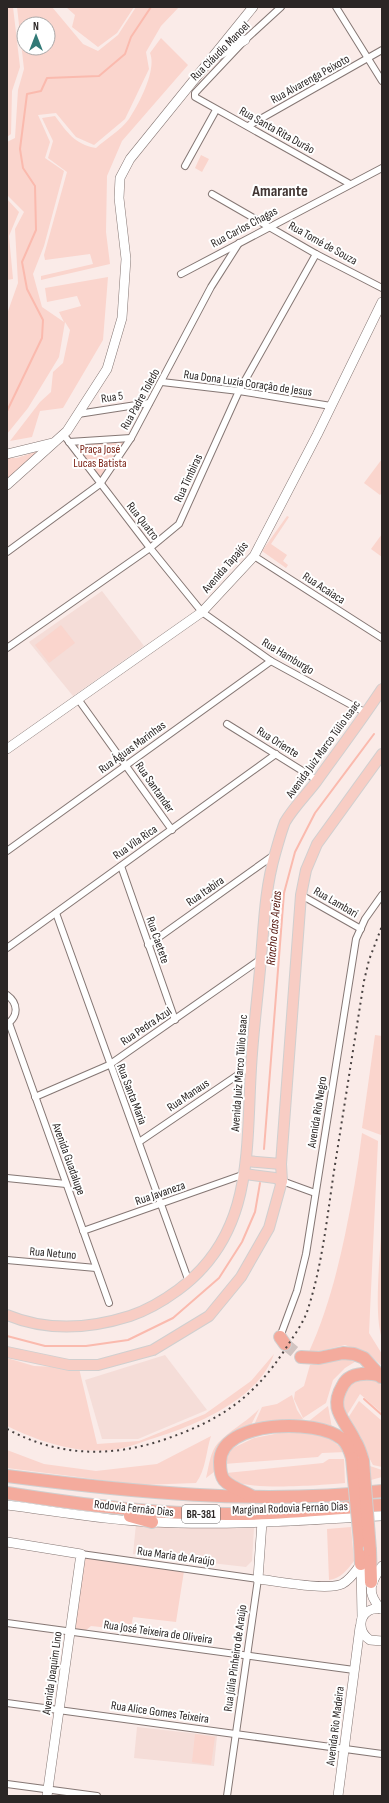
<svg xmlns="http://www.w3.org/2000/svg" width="389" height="1803" font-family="'Sofia Sans Condensed',sans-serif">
	<rect width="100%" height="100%" fill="#faebe8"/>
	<g fill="#f5ddd8">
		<path d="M 102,591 L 144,646 L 73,696 L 29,642 Z"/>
		<path d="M 165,1355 L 207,1410 L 138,1439 L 102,1439 L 85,1380 Z"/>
		<path d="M 136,1524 L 254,1528 L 252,1561 L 246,1567 L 133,1554 Z"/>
		<path d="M 137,1727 L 217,1736 L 214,1766 L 134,1758 Z"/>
	</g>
	<g fill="#fad5cd" fill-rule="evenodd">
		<path d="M 7,7 L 13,7 L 20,67 L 12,91 L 11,134 L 7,137 Z"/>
		<path d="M 17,7 L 52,7 L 83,44 L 98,51 L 118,35 L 136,7 L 179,7 L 161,26 L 146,52 L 149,69 L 125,119 L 94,145 L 76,137 L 56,113 L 38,115 L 50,142 L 45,158 L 64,171 L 44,246 L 33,274 L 42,307 L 64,322 L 59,312 L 81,306 L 77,296 L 47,302 L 45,288 L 108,277 L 103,340 L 63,408 L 40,411 L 32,437 L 10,441 L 40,402 L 51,392 L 53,372 L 63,363 L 70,330 L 65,322 L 59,357 L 28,408 L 7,434 L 7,314 L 18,283 L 15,229 L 24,212 L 7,195 L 7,142 L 15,138 L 18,90 L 24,69 ZM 24,24 L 48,24 L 48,48 L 24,48 Z"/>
		<path d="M 66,7 L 134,7 L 117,33 L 98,47 L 72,27 L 75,15 Z"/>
		<path d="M 161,38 L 188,65 L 122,141 L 107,176 L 106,232 L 110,264 L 41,280 L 41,276 L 93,264 L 90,254 L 45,260 L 44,255 L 67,172 L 48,158 L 53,141 L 42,118 L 55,116 C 67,132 74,144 96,148 C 106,139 121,130 129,119 C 139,104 157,70 150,53 Z"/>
		<path d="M 201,155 L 209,159 L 202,172 L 195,168 Z"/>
		<path d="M 7,199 L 19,212 L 9,236 L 13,279 L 7,280 Z"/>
		<path d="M 126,441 L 101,480 L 74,444 Z"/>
		<path d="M 38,451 L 7,480 L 7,458 L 17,458 Z"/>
		<path d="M 382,459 L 382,493 L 380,495 L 364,483 Z"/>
		<path d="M 287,516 L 289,517 L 271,544 L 287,555 L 283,561 L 288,565 L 286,568 L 262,551 Z"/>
		<path d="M 382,534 L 382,557 L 371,549 Z"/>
		<path d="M 61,625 L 75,643 L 49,663 L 35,645 Z"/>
		<path d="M 375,1035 L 382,1036 L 381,1135 L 362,1128 Z"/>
		<path d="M 362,1133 L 378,1141 L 369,1333 L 382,1354 L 382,1366 L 370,1355 L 345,1345 L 308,1354 C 326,1315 336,1277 345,1235 C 352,1201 358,1167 362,1133 Z"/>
		<path d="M 382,1218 L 382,1338 C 373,1314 381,1247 382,1218 Z"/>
		<path d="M 274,1354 C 258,1401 192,1427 148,1440 C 139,1443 128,1447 119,1449 C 106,1451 89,1451 76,1449 C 51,1445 30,1437 7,1426 L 7,1358 L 34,1366 L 79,1368 L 97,1444 L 139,1441 L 205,1414 L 251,1381 Z"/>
		<path d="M 346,1356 L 358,1360 L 345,1368 L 333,1380 L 326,1403 L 303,1418 L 294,1399 L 295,1392 L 304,1386 L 310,1365 Z"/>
		<path d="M 360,1378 L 376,1379 L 382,1386 L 382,1413 L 360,1394 L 347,1415 C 332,1398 346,1388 360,1378 Z"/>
		<path d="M 292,1395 L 297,1410 L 303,1419 L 254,1425 L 262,1407 L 277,1404 Z"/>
		<path d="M 359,1401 L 382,1421 L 382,1467 L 373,1465 L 348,1418 Z"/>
		<path d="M 328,1406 L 332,1428 L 309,1421 Z"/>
		<path d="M 259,1409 L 250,1427 L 218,1447 L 214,1472 L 206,1478 C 209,1466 210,1452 218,1443 C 230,1430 247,1422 259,1409 Z"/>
		<path d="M 290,1431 L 326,1435 L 346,1452 L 322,1453 L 318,1457 L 224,1464 L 231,1449 L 254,1438 Z"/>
		<path d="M 211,1436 C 206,1451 206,1470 196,1483 L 141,1485 L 7,1468 L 7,1450 L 44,1464 L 96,1471 L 157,1464 Z"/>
		<path d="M 329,1459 L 344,1459 L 345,1483 C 324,1485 247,1491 232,1480 C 230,1479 228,1475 226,1473 L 323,1463 Z"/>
		<path d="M 370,1466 L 382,1470 L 382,1477 L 371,1480 Z"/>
		<path d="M 351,1527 L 354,1561 C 348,1569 340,1579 329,1580 L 327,1529 Z"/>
		<path d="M 83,1557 L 184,1571 L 176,1622 L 133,1617 L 130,1632 L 138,1634 L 128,1633 L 128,1630 L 91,1626 L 85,1631 L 73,1629 Z"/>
		<path d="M 195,1734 L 215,1737 L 211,1765 L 192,1762 Z"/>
	</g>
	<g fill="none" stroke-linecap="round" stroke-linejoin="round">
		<g stroke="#fabaae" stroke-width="2">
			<path d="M 7,411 L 42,338 L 43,320 L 27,289 L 22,262 L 36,230 L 35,186 L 23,168 L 20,149 L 27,94 L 41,91 L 47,78 L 99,76 L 125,54 L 131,37 L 151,7"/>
			<path d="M 264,1149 L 284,893 L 295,852 L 315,813 L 374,734"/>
			<path d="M 7,1336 L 45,1346 L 86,1346 L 128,1340 L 173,1318 L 219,1278 L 242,1242 L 255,1212 L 260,1183"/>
			<path d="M 364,1399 L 382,1415"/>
		</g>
		<path stroke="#d1c4c1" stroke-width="12" stroke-dasharray="12 6" stroke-linecap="butt" d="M 285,1344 L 301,1357"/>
		<g stroke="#857774" stroke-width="8">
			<g id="street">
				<path d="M 281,7 L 245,40 L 195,93 L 195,97 L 350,184"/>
				<path d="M 336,7 L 382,81"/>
				<path d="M 248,126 L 382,50"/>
				<path d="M 185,166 L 216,110"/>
				<path d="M 212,194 L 316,254 L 382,288"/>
				<path d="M 181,274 L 382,168"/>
				<path d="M 162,382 L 239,391 L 331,406"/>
				<path d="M 78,414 L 149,403"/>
				<path d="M 63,434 L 150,548 L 202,612 L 271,661 L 366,713"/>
				<path d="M 69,442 L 131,438"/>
				<path d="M 7,552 L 100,484 L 131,438 L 211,287 L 239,243"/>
				<path d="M 254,556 L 382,638"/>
				<path d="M 7,648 L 150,548 L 179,524 L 239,391 L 316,254"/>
				<path d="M 78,699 L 172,830"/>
				<path d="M 227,724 L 317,780"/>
				<path d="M 7,851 L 271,661"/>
				<path d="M 121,866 L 175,1020"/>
				<path d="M 301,895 L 361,929"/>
				<path d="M 56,913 L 189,1282"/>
				<path d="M 148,945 L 274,855"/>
				<path d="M 7,948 L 276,754"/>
				<path d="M 7,995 C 18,1003 19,1016 7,1024"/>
				<path d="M 9,1023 L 109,1303"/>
				<path d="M 35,1097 L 109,1065 L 261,959"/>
				<path d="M 139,1142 L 251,1066"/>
				<path d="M 7,1178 L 66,1184"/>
				<path d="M 282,1181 L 315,1193"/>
				<path d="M 83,1231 L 245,1174"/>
				<path d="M 7,1260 L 96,1268"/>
				<path d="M 280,1337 L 297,1291 L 306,1254 L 356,939 L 365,919 L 382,895"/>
				<path d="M 81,1554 L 258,1579 L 227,1796"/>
				<path d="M 7,1623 L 354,1670"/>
				<path d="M 7,1703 L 382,1754"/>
				<path d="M 7,1784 L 97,1796"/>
			</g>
		</g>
		<g stroke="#857774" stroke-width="10">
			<g id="secondary">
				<path d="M 215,57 L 245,40"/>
				<path d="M 7,454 L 52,443"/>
				<path d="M 7,485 L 67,431 L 107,369 L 122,318 L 126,259 L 119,198 L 120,178 L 130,159 L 253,7"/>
				<path d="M 7,749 L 202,612 L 254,556 L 317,435 L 382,302"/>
				<path d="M 7,1505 C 55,1511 103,1520 152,1522 C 228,1526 306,1520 382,1516"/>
				<path d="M 262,1522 L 258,1579 C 276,1581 327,1591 342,1584 C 350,1580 356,1571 361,1564"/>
				<path d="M 7,1542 L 81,1554 L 47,1796"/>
				<path d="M 361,1564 L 362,1617"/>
				<path d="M 381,1609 C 365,1592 371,1582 382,1566"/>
				<path d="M 382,1609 C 361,1605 353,1629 370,1640 L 382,1641"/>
				<path d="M 338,1796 L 360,1627"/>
			</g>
		</g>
		<g stroke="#d0cfcf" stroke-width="12">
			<g id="primary">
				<path d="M 246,1161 L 281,1164"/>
				<path d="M 245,1174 L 275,1178 L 282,1181"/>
				<path d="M 7,1315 C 48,1332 89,1329 130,1316 C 148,1310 163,1301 178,1290 C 254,1234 246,1152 251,1068 C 253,1031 258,995 261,958 C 264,923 265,889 275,854 C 278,844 281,832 285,822 C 293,808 306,795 316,782 C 338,751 361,721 382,689"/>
				<path d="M 7,1352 L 69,1365 L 98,1365 L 153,1350 L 209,1316 L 241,1277 L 269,1228 L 282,1181 L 281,1164 L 301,895 L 306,870 L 317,844 L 382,754"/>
			</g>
		</g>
		<g stroke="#d0cfcf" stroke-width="14">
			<g id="highway">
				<path d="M 280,1337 L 285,1344"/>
				<path d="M 301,1357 L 319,1358 L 343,1353 L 354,1354 L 364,1358 L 381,1377"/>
				<path d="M 363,1461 C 361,1454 359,1447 355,1441 C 345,1419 328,1410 343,1385 C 350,1372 367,1373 379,1375"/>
				<path d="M 7,1476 C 132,1492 257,1505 382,1491"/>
				<path d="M 7,1493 C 83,1505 160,1515 237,1514 C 285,1514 334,1508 382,1505"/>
				<path d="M 250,1495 C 242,1491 230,1487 224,1480 C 220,1475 220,1467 220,1462 C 220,1420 318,1418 342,1439 C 348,1444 350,1451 352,1458"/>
				<path d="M 130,1516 L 152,1522"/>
				<path d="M 360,1542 L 361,1564"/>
				<path d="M 370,1550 L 371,1582"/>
			</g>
		</g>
		<use href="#street" stroke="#fff" stroke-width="6"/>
		<use href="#secondary" stroke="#fff" stroke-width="9"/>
		<use href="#primary" stroke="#f8cdc4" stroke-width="10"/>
		<use href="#highway" stroke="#f4ab9d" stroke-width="12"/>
		<path stroke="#494241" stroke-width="2" stroke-dasharray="2 4" stroke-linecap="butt" d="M 7,1429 C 57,1456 109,1458 163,1440 C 219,1421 253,1399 286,1348 C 293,1337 302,1325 307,1312 C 322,1267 327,1218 334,1171 C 344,1108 354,1044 364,981 L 369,960 L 382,926"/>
		<g stroke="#d0cfcf" stroke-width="14" stroke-linecap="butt">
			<g id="highway-bridge">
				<path d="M 352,1458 L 360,1542"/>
				<path d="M 363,1461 L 370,1550"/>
			</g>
		</g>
		<use href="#highway-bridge" stroke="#f4ab9d" stroke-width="12"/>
	</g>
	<g text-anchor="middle" stroke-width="4" stroke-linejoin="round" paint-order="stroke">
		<rect fill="#fff" stroke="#6b6766" stroke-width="1" x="182" y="1505" width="38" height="18" rx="3"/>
		<g font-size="11" font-weight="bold" fill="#2b2625">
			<text x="201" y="1518">BR-381</text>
		</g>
		<g font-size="12" fill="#2b2625" stroke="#fff">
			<text transform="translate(220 51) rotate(-45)" y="4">Rua Cláudio Manoel</text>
			<text transform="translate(310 79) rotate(-29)" y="4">Rua Alvarenga Peixoto</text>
			<text transform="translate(277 130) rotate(29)" y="4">Rua Santa Rita Durão</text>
			<text transform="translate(244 227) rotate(-28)" y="4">Rua Carlos Chagas</text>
			<text transform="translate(323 243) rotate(29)" y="4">Rua Tomé de Souza</text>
			<text transform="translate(248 383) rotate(8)" y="4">Rua Dona Luzia Coração de Jesus</text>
			<text transform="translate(112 397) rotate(-9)" y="4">Rua 5</text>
			<text transform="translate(140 399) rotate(-61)" y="4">Rua Padre Toledo</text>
			<text transform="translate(188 478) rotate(-65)" y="4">Rua Timbiras</text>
			<text transform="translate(143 521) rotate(52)" y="4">Rua Quatro</text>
			<text transform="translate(225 567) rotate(-49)" y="4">Avenida Tapajós</text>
			<text transform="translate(324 588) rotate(33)" y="4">Rua Acaiaca</text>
			<text transform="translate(288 656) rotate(31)" y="4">Rua Hamburgo</text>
			<text transform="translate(278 742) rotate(32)" y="4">Rua Oriente</text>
			<text transform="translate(132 747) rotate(-36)" y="4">Rua Águas Marinhas</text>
			<text transform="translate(323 749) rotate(-54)" y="4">Avenida Juiz Marco Túlio Isaac</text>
			<text transform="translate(155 787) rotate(55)" y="4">Rua Santander</text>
			<text transform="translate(135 842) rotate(-35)" y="4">Rua Vila Rica</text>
			<text transform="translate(205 891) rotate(-35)" y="4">Rua Itabira</text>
			<text transform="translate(336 902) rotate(30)" y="4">Rua Lambari</text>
			<text transform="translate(158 940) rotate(71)" y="4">Rua Caetete</text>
			<text transform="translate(146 1026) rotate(-34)" y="4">Rua Pedra Azul</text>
			<text transform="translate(239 1073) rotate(-86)" y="4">Avenida Juiz Marco Túlio Isaac</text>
			<text transform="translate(132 1094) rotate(69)" y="4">Rua Santa Maria</text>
			<text transform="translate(188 1095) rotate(-34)" y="4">Rua Manaus</text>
			<text transform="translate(317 1112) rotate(-81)" y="4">Avenida Rio Negro</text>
			<text transform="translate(69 1159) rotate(70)" y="4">Avenida Guadalupe</text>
			<text transform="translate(160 1193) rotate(-19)" y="4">Rua Javaneza</text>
			<text transform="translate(53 1253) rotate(5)" y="4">Rua Netuno</text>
			<text transform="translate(134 1508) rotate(6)" y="4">Rodovia Fernão Dias</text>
			<text transform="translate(290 1508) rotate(-2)" y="4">Marginal Rodovia Fernão Dias</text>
			<text transform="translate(176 1556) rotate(8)" y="4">Rua Maria de Araújo</text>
			<text transform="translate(158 1632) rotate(8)" y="4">Rua José Teixeira de Oliveira</text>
			<text transform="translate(235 1658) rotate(-82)" y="4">Rua Júlia Pinheiro de Araújo</text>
			<text transform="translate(52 1673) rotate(-82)" y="4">Avenida Joaquim Lino</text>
			<text transform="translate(160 1712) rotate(8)" y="4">Rua Alice Gomes Teixeira</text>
			<text transform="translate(335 1726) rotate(-83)" y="4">Avenida Rio Madeira</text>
		</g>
		<g font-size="12" fill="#7b2114" stroke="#fff">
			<text x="100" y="453">Praça José<tspan x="100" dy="14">Lucas Batista</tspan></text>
		</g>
		<g font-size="13" font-style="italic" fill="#55160d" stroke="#fff">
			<text transform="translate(273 928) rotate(-85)" y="5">Riacho das Areias</text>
		</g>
		<g font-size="16" font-weight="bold" fill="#423634" stroke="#fff">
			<text x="280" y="196">Amarante</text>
		</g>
	</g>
	<rect width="389" height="1803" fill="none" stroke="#2b2625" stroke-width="16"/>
	<g transform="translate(36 36)"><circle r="19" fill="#ffffff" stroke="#aaa8a8"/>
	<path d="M0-3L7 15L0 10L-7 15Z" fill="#327a77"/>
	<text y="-6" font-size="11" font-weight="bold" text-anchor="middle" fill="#2b2625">N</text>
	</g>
</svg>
